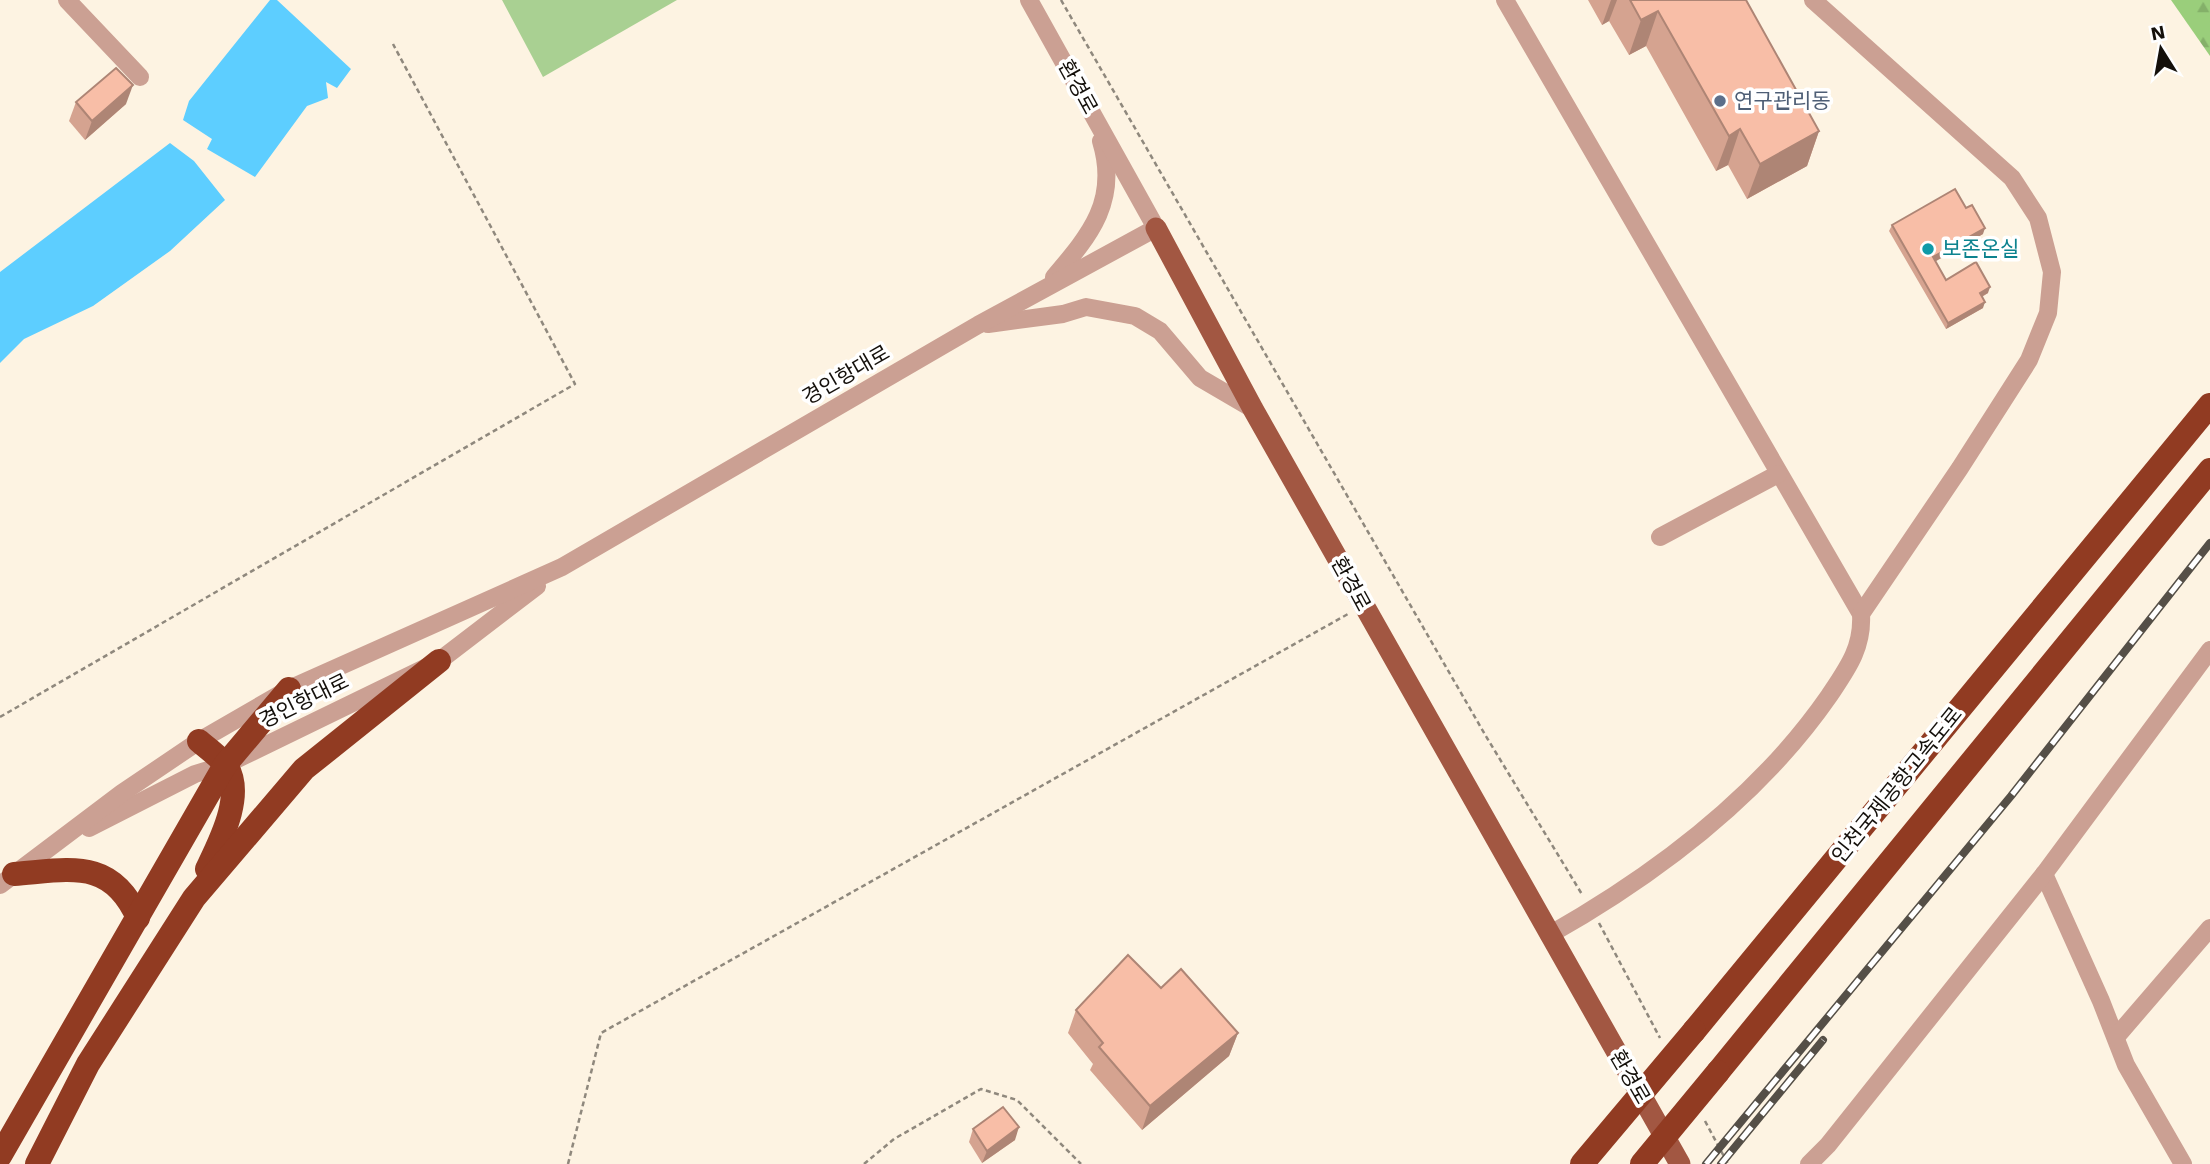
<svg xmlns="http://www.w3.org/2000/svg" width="2210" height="1164" font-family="'Work Sans','Noto Sans KR',sans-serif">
	<defs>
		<pattern id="forest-firs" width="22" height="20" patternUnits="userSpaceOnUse" patternTransform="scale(1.75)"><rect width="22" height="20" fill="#9ace7b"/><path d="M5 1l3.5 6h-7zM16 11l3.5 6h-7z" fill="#84b069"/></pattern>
	</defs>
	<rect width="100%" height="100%" fill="#fdf3e2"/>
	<path fill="url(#forest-firs)" d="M 2171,0 L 2210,0 L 2210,56 Z"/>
	<path fill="#a9d092" d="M 502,0 L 677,0 L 543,77 Z"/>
	<g fill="#5dceff">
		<path d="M 270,0 L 277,0 L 351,69 L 337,88 L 326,82 L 328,98 L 307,106 L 255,177 L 207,149 L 212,139 L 183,120 L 189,101 Z"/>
		<path d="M 170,143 L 194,161 L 225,200 L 170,251 L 93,306 L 24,339 L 0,363 L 0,272 Z"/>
	</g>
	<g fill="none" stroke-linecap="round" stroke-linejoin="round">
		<g stroke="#8f887d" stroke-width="2.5" stroke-dasharray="5 3.5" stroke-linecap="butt">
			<path d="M 1061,0 L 1487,738 L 1583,896"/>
			<path d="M 0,717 L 575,384 L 393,44"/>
			<path d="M 1599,923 L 1660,1038"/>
			<path d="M 1705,1121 L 1728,1164"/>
			<path d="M 568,1164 L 601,1033 L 1348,614"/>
			<path d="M 864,1164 L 894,1139 L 981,1089 L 1017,1100 L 1081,1164"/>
		</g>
		<g stroke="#cba093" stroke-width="18">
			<path d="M 67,0 L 140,77"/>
			<path d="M 1505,0 L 1861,614 C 1863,648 1847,669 1829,696 C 1759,797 1655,875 1549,935"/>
			<path d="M 1813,0 L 2012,178 L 2038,218 L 2052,272 L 2048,313 L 2029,360 L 1960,468 L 1861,614"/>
			<path d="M 1054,277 C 1091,234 1119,200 1101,141"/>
			<path d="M 988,324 L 1063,314 L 1086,307 L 1135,316 L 1160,331 L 1200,378 L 1253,409"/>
			<path d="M 1660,537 L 1778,474"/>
			<path d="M 89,828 L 195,774 L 225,765 L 439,661 L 537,586"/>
			<path d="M 2044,874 L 2101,1001 L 2126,1065 L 2183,1164"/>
			<path d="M 0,885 L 122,793 L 199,741 L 289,689 L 562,567 L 978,325 L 1156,228 L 1029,0"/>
			<path d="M 2116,1037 L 2210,928"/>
			<path d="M 1809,1164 L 1828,1145 L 2044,874 L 2210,650"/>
		</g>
		<path stroke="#a25742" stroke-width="21" d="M 1156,228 L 1253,409 L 1680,1164"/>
		<g stroke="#913b22" stroke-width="24">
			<path d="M 199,741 C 207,748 217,755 224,763 C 247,791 220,842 207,869"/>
			<path d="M 14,874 C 69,870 111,857 138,918"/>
			<path d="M 1694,1031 L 2210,405"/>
			<path d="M 1718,1072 L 2210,470"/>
			<path d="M 0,1156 L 225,765 L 289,689"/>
			<path d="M 37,1164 L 88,1064 L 194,898 L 304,769 L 439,661"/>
		</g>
		<g stroke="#554f47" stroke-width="8">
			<g id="rail">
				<path d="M 1706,1164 L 2011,796 L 2210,543"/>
				<path d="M 1721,1164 L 1823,1040"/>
			</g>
		</g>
		<use href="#rail" stroke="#fff" stroke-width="5" stroke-dasharray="16" stroke-linecap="butt"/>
		<g stroke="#913b22" stroke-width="24">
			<path d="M 1582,1164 L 1694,1031"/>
			<path d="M 1642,1164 L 1718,1072"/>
		</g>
	</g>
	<g fill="#d5a390">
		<path d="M 1588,0 L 1746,0 L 1819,131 L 1807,166 L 1747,199 L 1728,165 L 1716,171 L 1646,46 L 1629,55 L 1609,21 L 1602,25 Z"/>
		<path d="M 76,102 L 126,104 L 85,140 L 69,121 Z"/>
		<path d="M 1966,208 L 1983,234 L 1935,261 L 1946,280 L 1988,293 L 1982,297 L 1983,308 L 1946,329 L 1889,231 L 1892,225 Z"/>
		<path d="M 1161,988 L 1238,1033 L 1229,1056 L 1142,1130 L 1090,1070 L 1093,1064 L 1068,1033 L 1076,1010 Z"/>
		<path d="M 973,1129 L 1015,1140 L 982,1163 L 969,1142 Z"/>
	</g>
	<g fill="#ae8575">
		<path d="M 1611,0 L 1617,0 L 1609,21 L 1602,25 Z"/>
		<path d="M 1658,11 L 1646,46 L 1629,55 L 1641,20 Z"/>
		<path d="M 133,85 L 126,104 L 85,140 L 92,121 Z"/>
		<path d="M 1740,129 L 1728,165 L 1716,171 L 1729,136 Z"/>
		<path d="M 1819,131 L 1807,166 L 1747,199 L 1760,164 Z"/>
		<path d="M 1985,228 L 1983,234 L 1931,264 L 1933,257 Z"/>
		<path d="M 1990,287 L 1988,293 L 1977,299 L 1980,293 Z"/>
		<path d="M 1985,302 L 1983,308 L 1946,329 L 1948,323 Z"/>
		<path d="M 1238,1033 L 1229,1056 L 1142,1130 L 1150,1106 Z"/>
		<path d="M 1019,1127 L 1015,1140 L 982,1163 L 987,1151 Z"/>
	</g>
	<g fill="#f8bea7" stroke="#ae8575" stroke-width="2">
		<path d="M 1630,0 L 1746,0 L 1819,131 L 1760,164 L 1740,129 L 1729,136 L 1658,11 L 1641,20 Z"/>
		<path d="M 116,68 L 133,85 L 92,121 L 76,102 Z"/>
		<path d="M 1955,189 L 1966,208 L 1972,205 L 1985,228 L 1933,257 L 1946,280 L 1976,262 L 1990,287 L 1980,293 L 1985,302 L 1948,323 L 1892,225 Z"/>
		<path d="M 1128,955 L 1161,988 L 1181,969 L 1238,1033 L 1150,1106 L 1099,1047 L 1103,1043 L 1076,1010 Z"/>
		<path d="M 1003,1107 L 1019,1127 L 987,1151 L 973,1129 Z"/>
	</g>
	<circle fill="#5c6f8a" stroke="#fff" stroke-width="2.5" cx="1720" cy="101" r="7"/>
	<circle fill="#0f9aa8" stroke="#fff" stroke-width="2.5" cx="1928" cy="249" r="7"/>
	<g text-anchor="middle" stroke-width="7" stroke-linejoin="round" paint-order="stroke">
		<g font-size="21" fill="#14100b" stroke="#fff">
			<text transform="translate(1078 87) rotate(61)" y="7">환경로</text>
			<text transform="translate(846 375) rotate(-30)" y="7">경인항대로</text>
			<text transform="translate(1351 584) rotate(61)" y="7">환경로</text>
			<text transform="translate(304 701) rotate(-26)" y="7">경인항대로</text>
			<text transform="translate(1897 785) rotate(-51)" y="7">인천국제공항고속도로</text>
			<text transform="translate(1630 1077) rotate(60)" y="7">환경로</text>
		</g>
		<g font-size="21" fill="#4e5e75" stroke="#fff" text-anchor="start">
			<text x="1734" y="108">연구관리동</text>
		</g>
		<g font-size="21" fill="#0d838f" stroke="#fff" text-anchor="start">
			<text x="1942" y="256">보존온실</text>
		</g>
	</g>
	<g transform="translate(2161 49) rotate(349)" stroke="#ffffff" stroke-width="5" paint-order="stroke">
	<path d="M0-5L12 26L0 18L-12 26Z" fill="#14100b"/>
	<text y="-10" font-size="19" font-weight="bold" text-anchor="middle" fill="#14100b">N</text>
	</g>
</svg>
